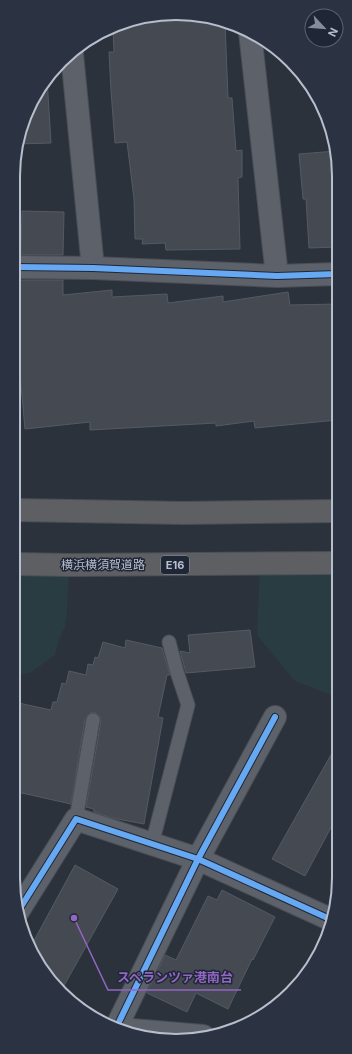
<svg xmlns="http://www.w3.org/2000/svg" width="352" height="1054" font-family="Inter,'Noto Sans JP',sans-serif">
	<rect width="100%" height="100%" fill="#2c323c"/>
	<g fill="#293c42">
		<path d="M 337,563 L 336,697 L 295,681 L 257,635 L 260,564 Z"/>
		<path d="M 14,564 L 69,565 L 67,613 L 65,626 L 59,639 L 55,655 L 30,673 L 17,675 L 14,670 Z"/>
	</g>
	<g fill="#454a52" stroke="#545a63">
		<path d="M 144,16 L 208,16 L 225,23 L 228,98 L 232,98 L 236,151 L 242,150 L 242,177 L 238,178 L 240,249 L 166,250 L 165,243 L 142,244 L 143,239 L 135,239 L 134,199 L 127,142 L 115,143 L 111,91 L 109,52 L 114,52 L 113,29 Z"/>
		<path d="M 47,79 L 51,143 L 16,144 L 41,85 Z"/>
		<path d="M 336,151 L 338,154 L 337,247 L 309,248 L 306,199 L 303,199 L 299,154 Z"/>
		<path d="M 22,211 L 64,212 L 63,255 L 21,255 Z"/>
		<path d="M 20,280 L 63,280 L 63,295 L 112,290 L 112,297 L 167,294 L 168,303 L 223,296 L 223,302 L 288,292 L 290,305 L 337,304 L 337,420 L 255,428 L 254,421 L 216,426 L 216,423 L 90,430 L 90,422 L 25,429 L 18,352 L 15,352 L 16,294 L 19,294 Z"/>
		<path d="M 250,630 L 255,667 L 186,673 L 180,651 L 190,653 L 188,635 Z"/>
		<path d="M 126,640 L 162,648 L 170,675 L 167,675 L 158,717 L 163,718 L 144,824 L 112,818 L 94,812 L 94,809 L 86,807 L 101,721 L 100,717 L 95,712 L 90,713 L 85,719 L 71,804 L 13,791 L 14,702 L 51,710 L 53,702 L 57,702 L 62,683 L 66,684 L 69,671 L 86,675 L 88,664 L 93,665 L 95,657 L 98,658 L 103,642 L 125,648 Z"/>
		<path d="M 336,746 L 336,818 L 305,876 L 272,859 Z"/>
		<path d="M 75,865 L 118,889 L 61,991 L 54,986 L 30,948 Z"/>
		<path d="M 222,890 L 275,917 L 253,960 L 252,959 L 228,1009 L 196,993 L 187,1012 L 147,993 L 165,955 L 176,960 L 208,896 L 217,900 Z"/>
	</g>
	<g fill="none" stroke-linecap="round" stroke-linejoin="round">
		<g stroke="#4a4e56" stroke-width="15">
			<g id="service">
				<path d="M 76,819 L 93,720"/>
				<path d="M 152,844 L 188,705 L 177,672 L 169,642"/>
			</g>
		</g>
		<g stroke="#4a4e56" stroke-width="24">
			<g id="minor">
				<path d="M 250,32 L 277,276"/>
				<path d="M 72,54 L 93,268"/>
				<path d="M 16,267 L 93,268 L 277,276 L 337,274"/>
				<path d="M 19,910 L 76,819 L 198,859 L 332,920"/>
				<path d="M 116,1028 L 198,859 L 275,717"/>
				<path d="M 120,1029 L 203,1036"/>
			</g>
		</g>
		<g stroke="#494e57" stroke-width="24">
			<g id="motorway">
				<path d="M 15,510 L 184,513 L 337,511"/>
				<path d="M 14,564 L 69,565 L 337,563"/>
			</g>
		</g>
		<use href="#service" stroke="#5d6169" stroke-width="13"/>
		<use href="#minor" stroke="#5d6169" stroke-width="22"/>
		<use href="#motorway" stroke="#5d5f63" stroke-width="22"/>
		<g stroke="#1f2737" stroke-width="8">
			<g id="cycleway">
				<path d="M 16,267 L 93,268 L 277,276 L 337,274"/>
				<path d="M 19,910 L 76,819 L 198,859 L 332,920"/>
				<path d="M 116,1028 L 198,859 L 275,717"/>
			</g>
		</g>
		<use href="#cycleway" stroke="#66a8f1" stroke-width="6"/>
	</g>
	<g text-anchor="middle" stroke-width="3" stroke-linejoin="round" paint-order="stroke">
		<rect fill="#1f2737" stroke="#89919f" stroke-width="1" x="161" y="556" width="28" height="18" rx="3"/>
		<g font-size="11" font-weight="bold" fill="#b7becc">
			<text x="175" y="569">E16</text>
		</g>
		<g font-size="12" fill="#b7becc" stroke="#1f2737">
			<text x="103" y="569">横浜横須賀道路</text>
		</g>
	</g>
	<path d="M0 0H352V1054H0ZM176 20H176A156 156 0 0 1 332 176V878A156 156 0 0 1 176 1034H176A156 156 0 0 1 20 878V176A156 156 0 0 1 176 20Z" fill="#2b3343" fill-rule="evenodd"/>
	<path fill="none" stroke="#b7becc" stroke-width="2" d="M176 20H176A156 156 0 0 1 332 176V878A156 156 0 0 1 176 1034H176A156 156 0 0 1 20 878V176A156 156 0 0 1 176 20Z"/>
	<path fill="none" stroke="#9366c4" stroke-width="1.5" d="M74 918L108 990H241"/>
	<circle fill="#9366c4" stroke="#1f2737" stroke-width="1.5" cx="74" cy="918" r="4"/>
	<g font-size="13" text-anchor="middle" font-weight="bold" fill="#9366c4" stroke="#1f2737" stroke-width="3" stroke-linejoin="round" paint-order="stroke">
		<text x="175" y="982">スペランツァ港南台</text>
	</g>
	<g transform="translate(324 28) rotate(116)"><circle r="19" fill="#1f2737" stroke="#5c6373"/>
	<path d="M0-3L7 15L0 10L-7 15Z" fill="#868d9a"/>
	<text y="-6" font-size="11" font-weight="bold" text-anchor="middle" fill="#b7becc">N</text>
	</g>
</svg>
